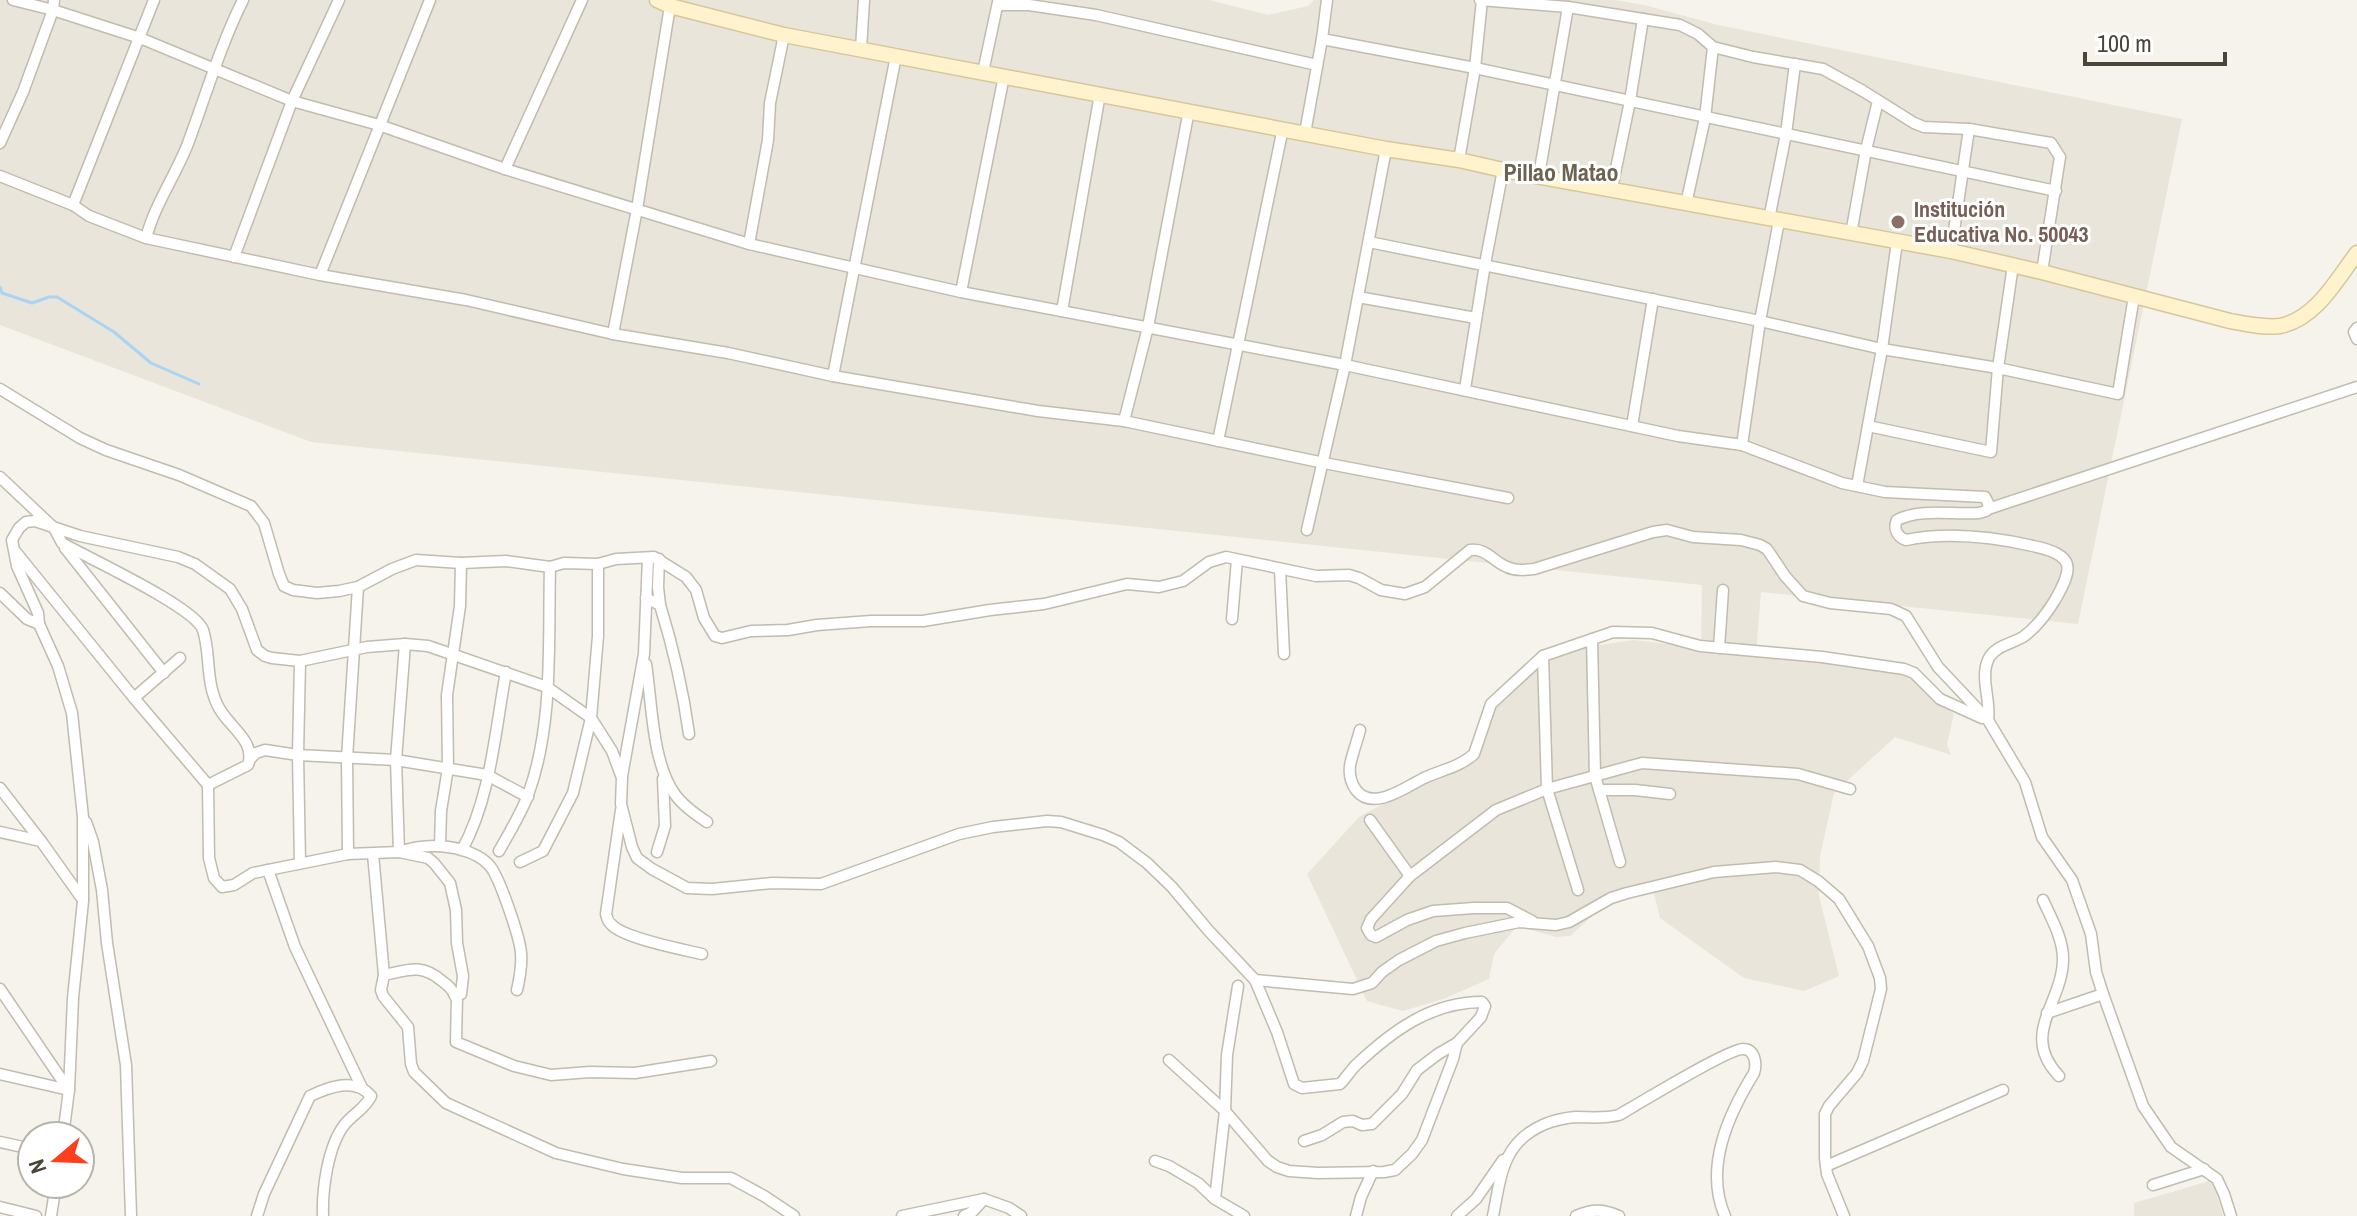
<svg xmlns="http://www.w3.org/2000/svg" width="2357" height="1216" font-family="'Archivo Narrow',sans-serif">
	<rect width="100%" height="100%" fill="#f6f3ec"/>
	<g fill="#eae5da">
		<path d="M 0,0 L 1210,0 L 1268,15 L 1308,6 L 1314,0 L 1615,0 L 1644,5 L 1718,25 L 2182,119 L 2078,624 L 1761,592 L 1756,655 L 1909,674 L 1954,714 L 1947,744 L 1951,755 L 1895,737 L 1834,793 L 1820,856 L 1819,896 L 1839,976 L 1804,991 L 1744,978 L 1660,918 L 1653,889 L 1609,901 L 1570,936 L 1556,937 L 1517,926 L 1494,954 L 1489,979 L 1446,998 L 1403,1011 L 1367,1001 L 1307,874 L 1359,817 L 1471,755 L 1491,698 L 1550,653 L 1572,646 L 1592,646 L 1634,640 L 1701,648 L 1702,585 L 311,442 L 0,325 Z"/>
		<path d="M 2213,1180 L 2223,1216 L 2134,1216 L 2134,1203 Z"/>
	</g>
	<g fill="none" stroke-linecap="round" stroke-linejoin="round">
		<path stroke="#a9d4f2" stroke-width="3" d="M 0,287 L 2,293 L 32,303 L 49,297 L 57,297 L 114,332 L 151,363 L 199,384"/>
		<g stroke="#c2bbae" stroke-width="13">
			<g id="street">
				<path d="M 13,0 L 53,10 L 140,38 L 292,101 L 379,125 L 505,169 L 749,244 L 961,292 L 1345,365 L 1678,436 L 1742,445 L 1842,483 L 1885,492 L 1985,497 L 1989,505 L 1986,511 L 1979,513 C 1952,515 1921,508 1897,520 C 1893,528 1897,537 1906,540 C 1946,532 1993,537 2033,546 C 2075,555 2074,567 2055,600 C 2047,613 2036,628 2023,637 C 2011,644 1994,646 1988,660 C 1980,678 1991,701 1988,720"/>
				<path d="M 1480,0 L 1568,7 L 1680,25 L 1698,34 L 1713,47 L 1753,57 L 1823,69 L 1863,91 L 1914,123 L 1924,127 L 1969,129 L 2051,143 L 2060,157 L 2042,272"/>
				<path d="M 998,5 L 1029,5 L 1096,15 L 1317,65"/>
				<path d="M 1322,39 L 1475,68 L 2056,191"/>
				<path d="M 861,49 L 864,0"/>
				<path d="M 983,72 L 998,2"/>
				<path d="M 1305,133 L 1322,39 L 1327,0"/>
				<path d="M 0,143 L 23,92 L 53,10 L 54,0"/>
				<path d="M 1459,160 L 1475,68 L 1482,0"/>
				<path d="M 505,169 L 582,0"/>
				<path d="M 1539,175 L 1568,7"/>
				<path d="M 0,176 L 73,205 L 89,216 L 146,238 L 320,275 L 466,300 L 613,334 L 728,353 L 833,376 L 1038,411 L 1124,421 L 1324,463 L 1508,498"/>
				<path d="M 1612,188 L 1630,101 L 1643,19"/>
				<path d="M 1686,204 L 1705,118 L 1713,47"/>
				<path d="M 73,205 L 154,0"/>
				<path d="M 1769,219 L 1786,134 L 1795,64"/>
				<path d="M 1851,234 L 1866,150 L 1878,101"/>
				<path d="M 146,238 C 155,204 174,178 187,146 C 205,98 220,46 243,0"/>
				<path d="M 1369,242 L 1760,321 L 1882,349 L 1998,368 L 2118,394 L 2134,296"/>
				<path d="M 749,244 L 768,140 L 770,103 L 784,35"/>
				<path d="M 1951,251 L 1969,129"/>
				<path d="M 234,257 L 292,101 L 339,0"/>
				<path d="M 320,275 L 430,0"/>
				<path d="M 961,292 L 1004,76"/>
				<path d="M 1358,297 L 1476,318"/>
				<path d="M 1062,311 L 1100,94"/>
				<path d="M 2357,328 L 2354,332 L 2357,339"/>
				<path d="M 613,334 L 637,209 L 670,6"/>
				<path d="M 833,376 L 896,56"/>
				<path d="M 0,389 L 80,438 L 106,450 L 179,475 L 251,506 L 264,523 L 279,574 L 284,586 L 293,590 L 317,593 L 339,591 L 358,587 L 392,569 L 416,560 L 461,563 L 506,561 L 550,567 L 564,563 L 598,564 L 616,559 L 654,557 L 686,577 L 696,590 L 704,618 L 715,636 L 722,638 L 751,631 L 788,630 L 817,625 L 871,621 L 923,621 L 990,610 L 1044,604 L 1127,584 L 1159,587 L 1183,581 L 1209,562 L 1226,557 L 1316,576 L 1349,575 L 1359,578 L 1381,590 L 1405,594 L 1425,587 L 1470,550 C 1487,548 1492,561 1507,567 C 1516,571 1525,570 1534,569 L 1653,532 L 1667,530 L 1693,537 L 1741,540 L 1760,545 L 1767,549 L 1785,576 L 1803,596 L 1830,603 L 1891,609 L 1906,616 L 1938,667 L 1988,720 L 2025,782 L 2042,837 L 2072,880 L 2091,934 L 2096,972 L 2103,994 L 2143,1106 L 2171,1147 L 2217,1179 L 2224,1194 L 2231,1216"/>
				<path d="M 1465,389 L 1485,264 L 1503,170"/>
				<path d="M 1124,421 L 1148,327 L 1189,110"/>
				<path d="M 1632,426 L 1653,299"/>
				<path d="M 1868,426 L 1991,452 L 1998,368 L 2013,265"/>
				<path d="M 1218,441 L 1283,128"/>
				<path d="M 1742,445 L 1760,321 L 1779,221"/>
				<path d="M 0,477 L 54,528 L 62,543 C 88,558 195,607 203,630 C 211,654 205,683 219,708 C 230,728 256,741 248,765 L 208,785 L 209,858 L 214,878 L 222,887 L 234,885 L 253,873 L 348,854 L 399,852 L 428,858 L 434,863 L 450,883 L 456,910 L 457,943 L 463,976 L 461,994 L 455,996 C 452,989 449,986 442,981 C 421,963 408,970 384,975 L 381,990 L 383,996 L 408,1027 L 411,1064 L 414,1072 L 446,1103 L 556,1153 L 623,1169 L 682,1178 L 731,1178 L 764,1196 L 794,1216"/>
				<path d="M 1857,486 L 1882,349 L 1897,242"/>
				<path d="M 1988,509 L 2357,387"/>
				<path d="M 1307,530 L 1345,365 L 1386,149"/>
				<path d="M 65,548 L 164,673"/>
				<path d="M 15,551 L 134,698 L 208,785"/>
				<path d="M 659,559 L 658,587 L 660,605"/>
				<path d="M 1280,569 L 1284,654"/>
				<path d="M 0,593 L 27,619 L 39,624 L 38,613 L 17,566 L 12,540 L 19,528 L 26,522 L 35,521 L 80,536 L 178,557 L 195,564 L 230,589 L 242,609 L 257,650 L 265,656 L 272,658 L 300,661 L 367,647 L 405,644 L 428,646 L 547,687 L 591,718 L 612,751 L 622,778 L 621,804 L 632,847 L 637,858 L 652,869 L 687,888 L 712,889 L 772,883 L 821,884 L 959,834 L 993,827 L 1047,821 L 1061,822 L 1103,835 L 1119,842 L 1147,863 L 1172,887 L 1208,930 L 1255,980 L 1277,1032 L 1294,1084 L 1302,1088 L 1340,1084 C 1346,1078 1350,1071 1356,1065 C 1392,1031 1431,1002 1482,1002 L 1485,1006 L 1481,1017 L 1457,1043 L 1453,1059 L 1422,1140 L 1412,1154 L 1395,1170 L 1384,1172 L 1318,1173 L 1289,1171 L 1277,1167 L 1268,1161 L 1225,1111 L 1169,1060"/>
				<path d="M 646,598 L 660,605 C 673,647 683,690 689,734"/>
				<path d="M 1232,619 L 1237,560"/>
				<path d="M 39,624 L 58,666 L 72,713 L 83,817 L 83,901 L 73,998 L 69,1090 L 63,1136"/>
				<path d="M 1592,639 L 1595,776 L 1620,862"/>
				<path d="M 405,644 L 396,760 L 399,852 C 420,845 441,844 462,850"/>
				<path d="M 1719,648 L 1723,590"/>
				<path d="M 1543,656 L 1547,789 L 1578,890"/>
				<path d="M 646,664 C 652,703 652,761 674,793 C 682,805 695,814 707,822"/>
				<path d="M 506,672 C 495,731 491,797 462,850 C 471,852 483,858 489,865 C 499,875 520,938 521,953 C 522,965 520,977 517,990"/>
				<path d="M 134,698 L 180,658"/>
				<path d="M 1360,730 C 1357,742 1352,754 1350,766 C 1349,774 1351,783 1356,790 C 1373,812 1406,787 1424,778 C 1441,770 1460,767 1474,754 L 1491,704 L 1543,656 L 1613,632 L 1652,633 L 1700,646 L 1822,657 L 1904,669 L 1914,673 L 1940,699 L 1982,718"/>
				<path d="M 250,759 L 256,753 L 265,750 L 298,755 L 396,760 L 487,775 L 528,797"/>
				<path d="M 622,776 L 644,654 L 648,558"/>
				<path d="M 0,788 L 41,841"/>
				<path d="M 1599,790 L 1635,790 L 1670,794"/>
				<path d="M 621,810 L 606,914 C 608,920 607,921 612,925 C 624,938 684,950 702,954"/>
				<path d="M 1370,820 L 1410,876"/>
				<path d="M 86,822 L 93,842 L 102,890 L 107,943 L 126,1065 L 131,1216"/>
				<path d="M 0,832 L 41,841 L 83,900"/>
				<path d="M 440,846 L 441,811 L 448,768 L 447,695 L 460,606 L 461,563"/>
				<path d="M 499,851 C 509,833 521,814 528,795 C 554,724 548,642 550,567"/>
				<path d="M 657,852 L 665,826 L 663,779"/>
				<path d="M 348,854 L 347,758 L 358,587"/>
				<path d="M 373,854 L 384,975"/>
				<path d="M 520,862 L 543,851 L 573,793 L 591,718 L 598,636 L 598,564"/>
				<path d="M 300,863 L 298,755 L 300,661"/>
				<path d="M 268,870 L 295,947 L 362,1088"/>
				<path d="M 2043,900 C 2051,918 2063,938 2063,959 C 2063,1003 2019,1034 2059,1076"/>
				<path d="M 1532,921 L 1507,908 L 1474,908 L 1433,911 L 1407,920 L 1376,937 L 1371,935 L 1367,928 L 1371,919 L 1410,876 L 1496,810 L 1547,789 L 1642,763 L 1798,774 L 1850,789"/>
				<path d="M 1255,980 L 1353,989 L 1372,983 L 1382,972 L 1399,960 L 1436,941 L 1465,933 L 1519,922 L 1556,925 L 1569,922 L 1611,898 L 1627,893 L 1714,872 L 1776,867 L 1800,870 L 1818,881 L 1839,899 L 1868,946 L 1880,978 L 1881,989 L 1863,1061 L 1857,1073 L 1829,1106 L 1825,1114 L 1825,1158 L 1827,1174 L 1844,1216"/>
				<path d="M 0,989 L 68,1089"/>
				<path d="M 457,997 L 456,1042 L 514,1066 L 551,1075 L 590,1072 L 635,1073 L 711,1061"/>
				<path d="M 2047,1013 L 2103,994"/>
				<path d="M 0,1074 L 69,1090"/>
				<path d="M 1304,1141 L 1322,1135 L 1343,1122 L 1353,1121 L 1362,1125 L 1372,1124 L 1402,1094 L 1417,1070 L 1438,1054 L 1457,1043"/>
				<path d="M 0,1142 L 32,1149"/>
				<path d="M 1155,1161 L 1169,1166 L 1198,1183 L 1215,1199 L 1244,1216"/>
				<path d="M 1826,1166 L 2003,1090"/>
				<path d="M 2153,1185 L 2204,1169"/>
				<path d="M 984,1199 L 1009,1208 L 1021,1216"/>
				<path d="M 1215,1199 L 1225,1111 L 1227,1055 L 1238,986"/>
				<path d="M 0,1207 L 36,1216"/>
				<path d="M 51,1216 L 56,1184"/>
				<path d="M 257,1216 L 264,1194 L 310,1096 C 329,1087 355,1077 371,1096 C 366,1108 353,1114 345,1124 C 328,1145 322,1189 323,1216"/>
				<path d="M 902,1216 L 984,1199 L 972,1212 L 964,1216"/>
				<path d="M 1356,1216 L 1361,1197 L 1373,1171"/>
				<path d="M 1457,1216 L 1476,1199 L 1503,1160"/>
				<path d="M 1493,1216 C 1501,1176 1502,1142 1545,1124 C 1555,1120 1565,1118 1575,1117 C 1591,1117 1603,1119 1619,1115 C 1636,1105 1730,1048 1743,1049 C 1755,1049 1757,1064 1754,1073 C 1728,1115 1704,1168 1725,1216"/>
				<path d="M 1576,1216 C 1592,1209 1603,1209 1619,1216"/>
			</g>
		</g>
		<g stroke="#d6c79b" stroke-width="17">
			<path id="secondary" d="M 657,0 L 670,6 L 784,35 L 1386,149 L 1459,160 L 1503,170 L 1951,251 L 2042,272 L 2230,321 C 2246,324 2264,328 2280,326 C 2316,319 2337,279 2357,253"/>
		</g>
		<use href="#street" stroke="#fff" stroke-width="10"/>
		<use href="#secondary" stroke="#fff3cd" stroke-width="14"/>
	</g>
	<circle fill="#8d6e63" stroke="#fff" stroke-width="3" cx="1898" cy="222" r="8"/>
	<g text-anchor="middle" stroke-width="6" stroke-linejoin="round" paint-order="stroke">
		<g font-size="22" font-weight="bold" fill="#785e54" stroke="#fff" text-anchor="start">
			<text x="1914" y="217">Institución<tspan x="1914" dy="25">Educativa No. 50043</tspan></text>
		</g>
		<g font-size="24" font-weight="bold" fill="#6e6250" stroke="#fff">
			<text x="1561" y="181">Pillao Matao</text>
		</g>
	</g>
	<g transform="translate(56 1160) rotate(251)"><circle r="38" fill="#ffffff" stroke="#b7b4b0" stroke-width="2"/>
	<path d="M0-6L14 30L0 20L-14 30Z" fill="#fc3f1d"/>
	<text y="-12" font-size="22" font-weight="bold" text-anchor="middle" fill="#4b4439">N</text>
	</g>
	<path d="M2085 52v12h140v-12" fill="none" stroke="#4b4439" stroke-width="4"/>
	<text x="2097" y="52" font-size="24" fill="#4b4439" stroke="#ffffff" stroke-width="6" paint-order="stroke">100 m</text>
</svg>
